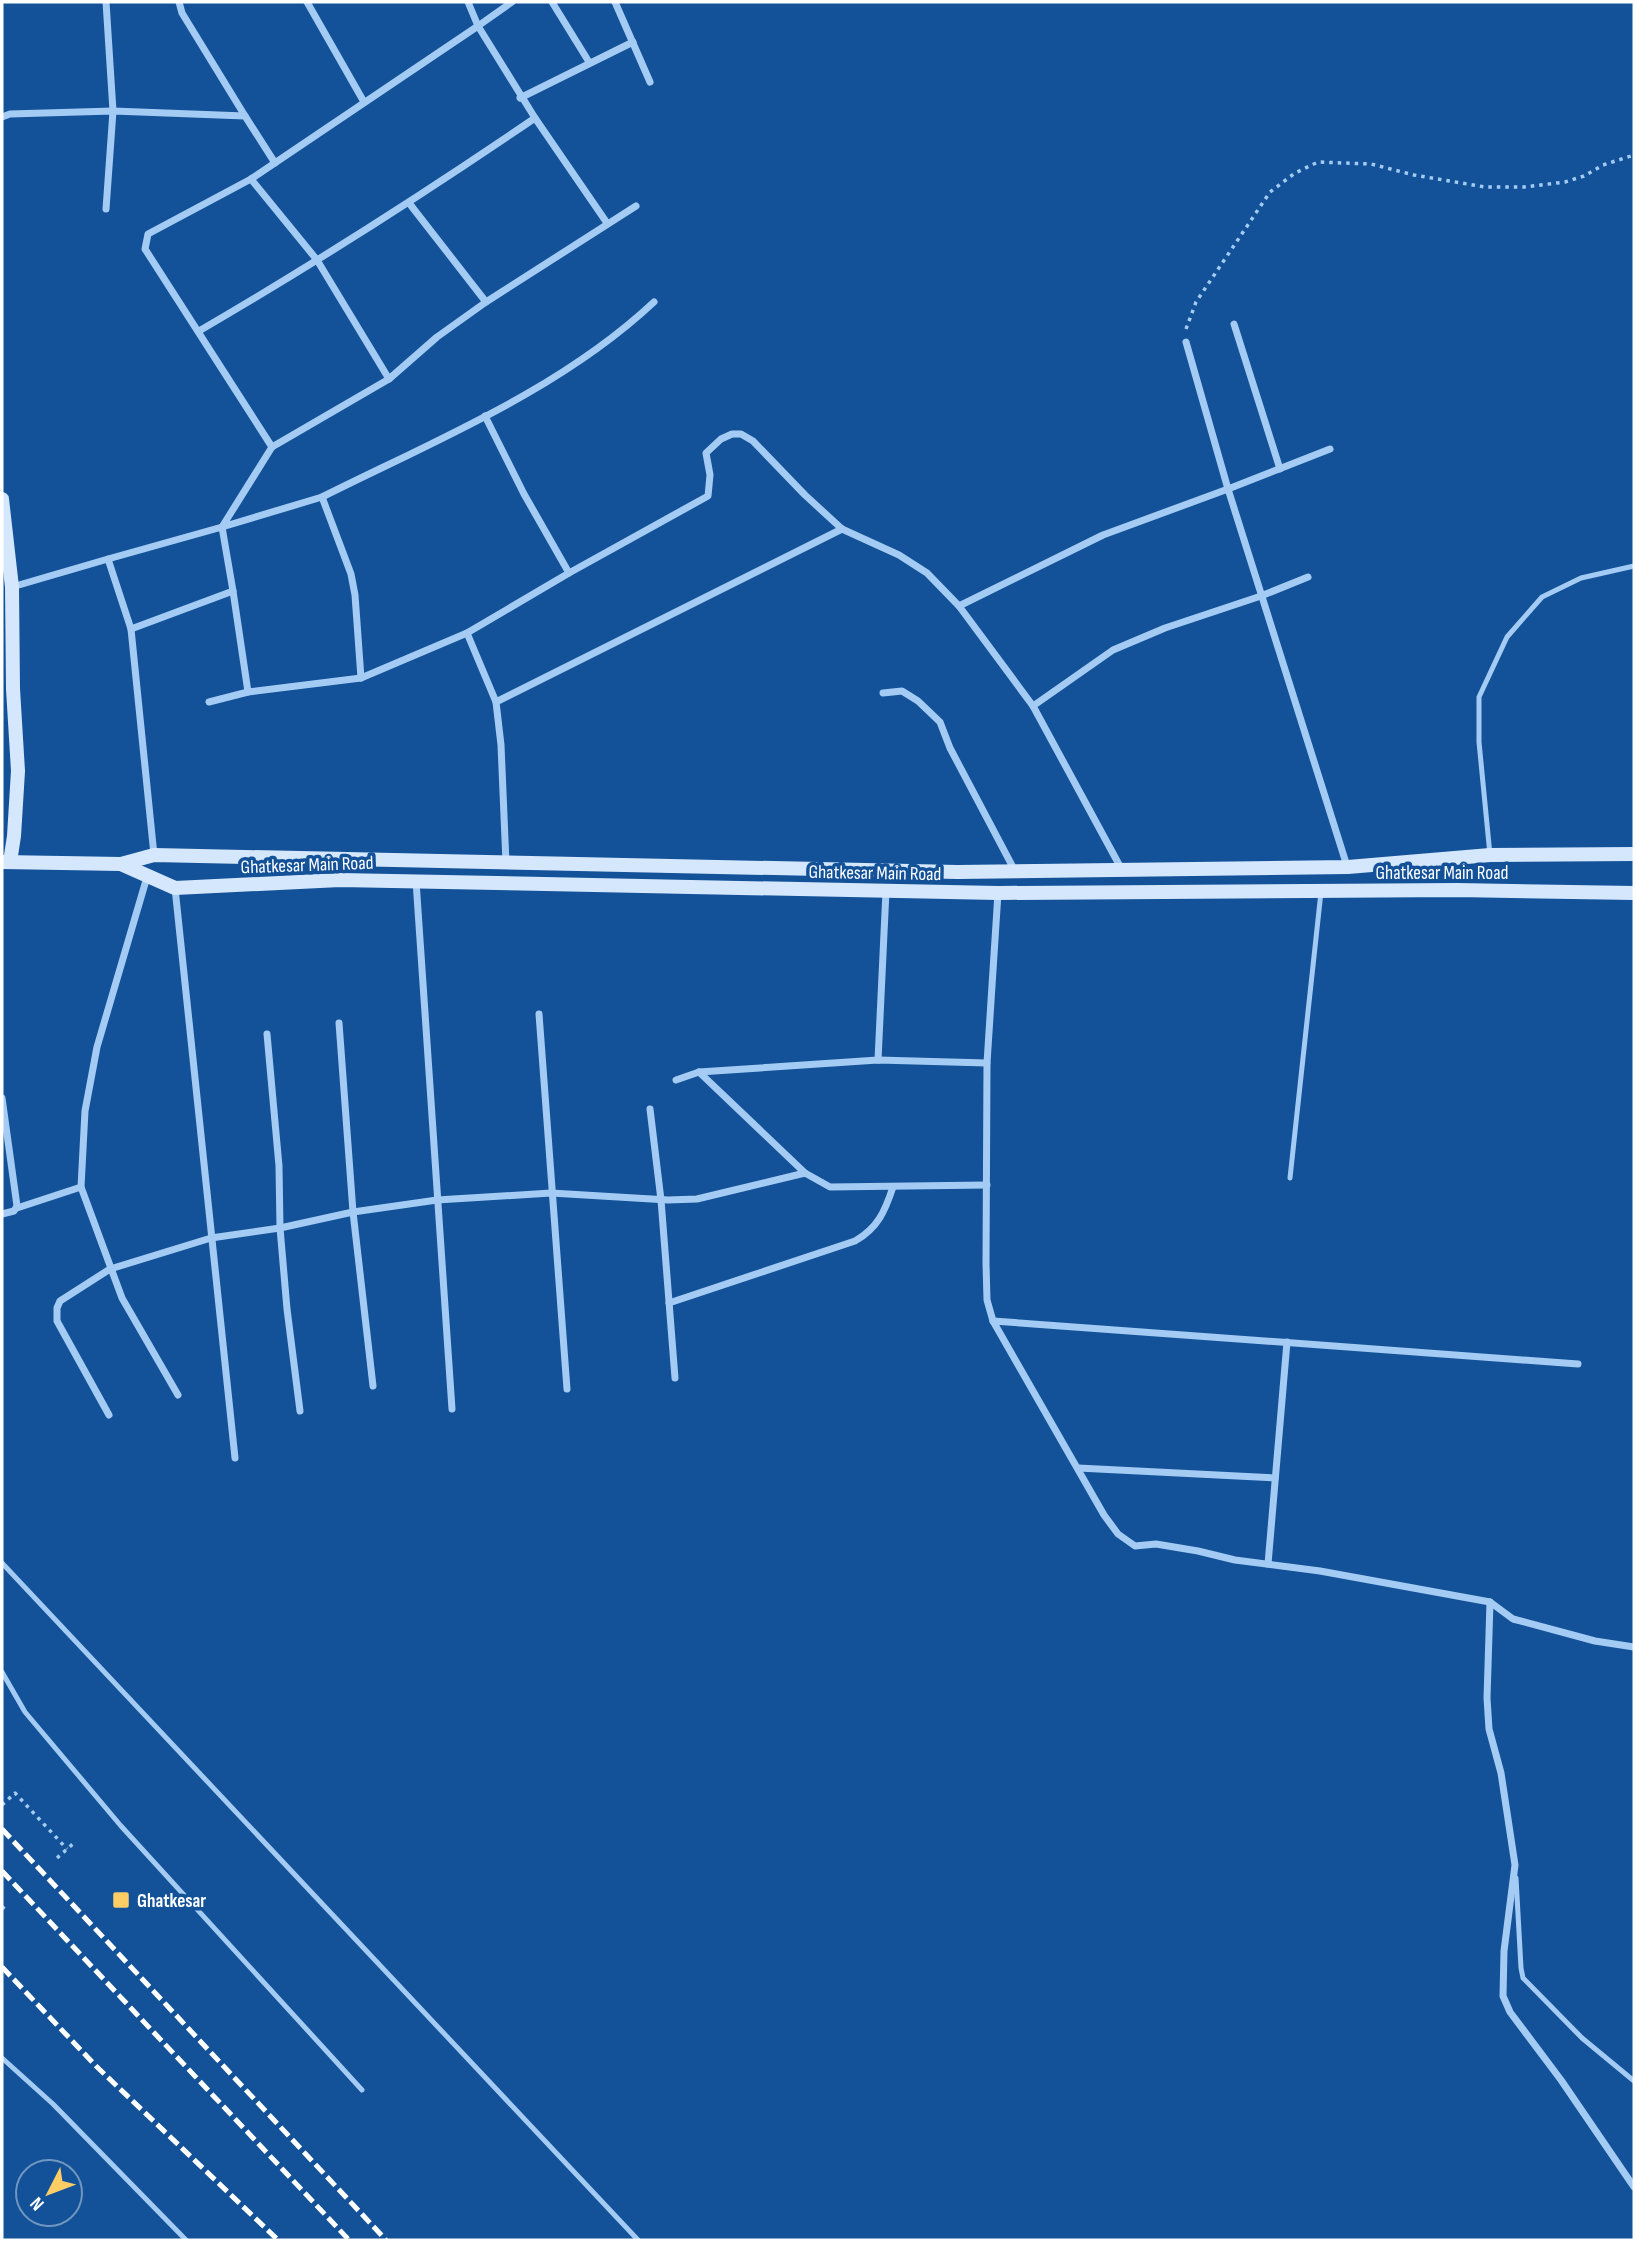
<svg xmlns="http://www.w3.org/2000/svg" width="1636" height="2242" font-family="'Sofia Sans Condensed',sans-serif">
	<rect width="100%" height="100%" fill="#135298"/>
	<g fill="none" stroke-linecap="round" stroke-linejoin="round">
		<g stroke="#a4cbf3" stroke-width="3.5" stroke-dasharray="3.5 5" stroke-linecap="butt">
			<path d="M 1186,329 L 1196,302 L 1270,192 L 1295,173 L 1318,162 L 1371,164 L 1414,175 L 1485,187 L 1524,187 L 1565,182 L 1584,176 L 1603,165 L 1634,155"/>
			<path d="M 2,1805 L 15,1793 L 67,1849"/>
			<path d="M 57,1858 L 75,1842"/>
			<path d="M 2,1909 L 6,1905"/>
		</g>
		<g stroke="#a4cbf3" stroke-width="5">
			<path d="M 1490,855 L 1479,742 L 1479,697 L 1507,637 L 1542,597 L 1581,578 L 1634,566"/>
			<path d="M 1290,1178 L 1321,892"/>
			<path d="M 2,1563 L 638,2240"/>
			<path d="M 2,1672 L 25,1712 L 121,1826 L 362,2090"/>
			<path d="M 1516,1878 L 1521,1968 L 1523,1978 L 1582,2038 L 1634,2081"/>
			<path d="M 2,2058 L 53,2104 L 186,2240"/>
		</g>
		<g stroke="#a4cbf3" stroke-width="7">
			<path d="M 106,2 L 113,111 L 106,209"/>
			<path d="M 179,2 L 182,13 L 245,116"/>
			<path d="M 307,2 L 364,102"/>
			<path d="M 468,2 L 478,26 L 512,2"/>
			<path d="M 552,2 L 589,62"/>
			<path d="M 615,2 L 650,82"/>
			<path d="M 520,98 L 633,42"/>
			<path d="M 2,117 L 10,114 L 113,111 L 245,116 L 275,163"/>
			<path d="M 535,118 L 607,223"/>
			<path d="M 251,179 L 317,260 L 389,379"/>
			<path d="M 409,203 L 486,302"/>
			<path d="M 1234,324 L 1280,469"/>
			<path d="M 199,331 C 314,264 425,193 535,118 L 478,26 L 251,179 L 148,234 L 145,249 L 272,447"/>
			<path d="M 1330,449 L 1228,489 L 1347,866"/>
			<path d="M 322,497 C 436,440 560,390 654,302"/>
			<path d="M 108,559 L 222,527 L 233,591 L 131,629"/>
			<path d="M 569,573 L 708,496 L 710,475 L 706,453 L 721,439 L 732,434 L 741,434 L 753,441 L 805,495 L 842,529 L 899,555 L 927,573 L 959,606 L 1033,706 L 1122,870"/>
			<path d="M 12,587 L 108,559 L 131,629 L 154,855"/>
			<path d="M 233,591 L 248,692"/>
			<path d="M 959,606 L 1103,535 L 1228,489 L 1186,342"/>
			<path d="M 467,633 L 569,573 L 524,494 L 485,416"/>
			<path d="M 361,678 L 355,595 L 351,574 L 322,497 L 222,527 L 272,447 L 389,379 L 437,337 L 486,302 L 636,206"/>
			<path d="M 883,693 L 902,691 L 918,701 L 940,722 L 950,748 L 1015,871"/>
			<path d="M 209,702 L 248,692 L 361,678 L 467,633 L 496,702 L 501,745 L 506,863"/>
			<path d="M 496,702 L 842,529"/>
			<path d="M 1033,706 L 1113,650 L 1165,628 L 1261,596 L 1308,577"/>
			<path d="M 147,877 L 97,1047 L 85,1111 L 81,1187 L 122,1298 L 178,1395"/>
			<path d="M 416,881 L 452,1409"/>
			<path d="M 175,888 L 235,1458"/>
			<path d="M 998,893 L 987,1063 L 986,1263 L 987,1300 L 993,1321 L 1104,1515 L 1118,1534 L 1135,1546 L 1156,1544 L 1198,1551 L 1235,1560 L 1320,1571 L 1490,1602 L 1487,1698 L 1489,1729 L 1501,1773 L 1515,1865 L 1504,1951 L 1503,1996 L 1510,2012 L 1561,2080 L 1634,2187"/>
			<path d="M 539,1014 L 567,1389"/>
			<path d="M 339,1023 L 353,1212 L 373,1386"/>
			<path d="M 267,1034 L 279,1166 L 280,1228 L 287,1309 L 300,1411"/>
			<path d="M 878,1060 L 886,891"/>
			<path d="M 699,1072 L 805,1173"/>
			<path d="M 676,1080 L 699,1072 L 878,1060 L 987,1063"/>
			<path d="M 2,1098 L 17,1206 L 14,1211 L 2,1214"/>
			<path d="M 650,1109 L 661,1200 L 675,1378"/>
			<path d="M 17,1208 L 81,1187"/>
			<path d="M 669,1303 L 855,1241 C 878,1228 885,1211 893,1187"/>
			<path d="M 993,1321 L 1578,1364"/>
			<path d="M 109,1415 L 57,1321 L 57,1308 L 60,1301 L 110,1269 L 211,1238 L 280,1228 L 353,1212 L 437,1200 L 551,1193 L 668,1200 L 697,1199 L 805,1173 L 830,1187 L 987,1185"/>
			<path d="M 1078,1468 L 1275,1478"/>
			<path d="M 1268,1564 L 1287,1342"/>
			<path d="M 1490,1602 L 1513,1619 L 1595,1641 L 1634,1647"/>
		</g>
		<g stroke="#d4e7fd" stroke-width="14">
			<path d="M 2,499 L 12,587 L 13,689 L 18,771 L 14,836 L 10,862"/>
			<path d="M 2,862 L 121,864 L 154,855 L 957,872 L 1348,867 L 1490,855 L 1634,854"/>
			<path d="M 121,864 L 175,888 L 340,880 L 998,893 L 1457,890 L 1634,893"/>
		</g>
		<g stroke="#fff" stroke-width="5" stroke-dasharray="12 5" stroke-linecap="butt">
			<path d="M 2,1829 L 386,2240"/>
			<path d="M 2,1871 L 349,2240"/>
			<path d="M 2,1967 L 96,2066 L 278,2240"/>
		</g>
	</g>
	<rect fill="#ffcd66" stroke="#135298" stroke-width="2.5" x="112" y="1891" width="18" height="18" rx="3.5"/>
	<g text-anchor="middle" stroke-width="7" stroke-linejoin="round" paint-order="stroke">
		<g font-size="19" fill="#fff" stroke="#135298">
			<text transform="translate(307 864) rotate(-2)" y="7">Ghatkesar Main Road</text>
			<text transform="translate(875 872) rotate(1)" y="7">Ghatkesar Main Road</text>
			<text x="1442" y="879">Ghatkesar Main Road</text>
		</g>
		<g font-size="19" font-weight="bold" fill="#fff" stroke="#135298" text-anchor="start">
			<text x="137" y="1907">Ghatkesar</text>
		</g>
	</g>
	<rect width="1636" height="2242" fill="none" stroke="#ffffff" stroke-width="7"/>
	<g transform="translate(49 2193) rotate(228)"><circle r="33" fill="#135298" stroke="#7197c1" stroke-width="2"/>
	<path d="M0-5L12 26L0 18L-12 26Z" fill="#ffcd66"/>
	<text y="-10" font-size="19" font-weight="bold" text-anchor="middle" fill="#ffffff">N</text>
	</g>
</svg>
